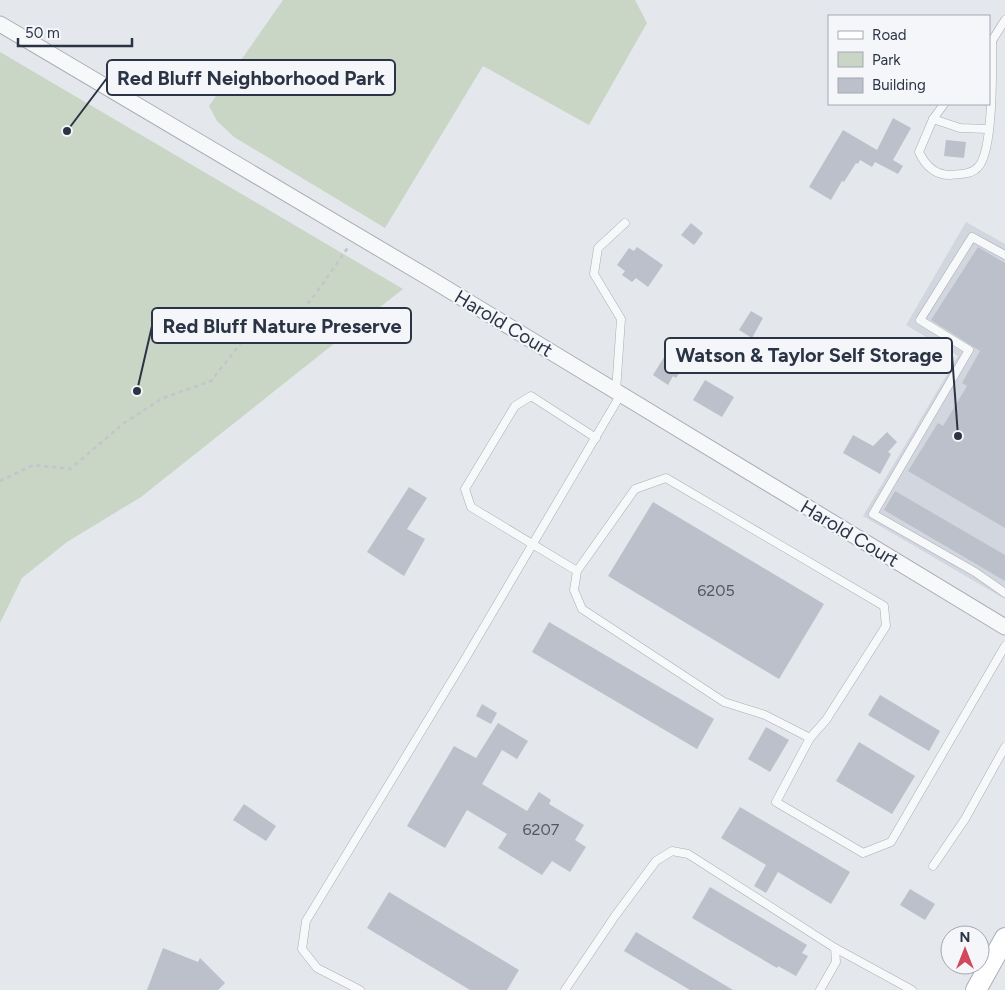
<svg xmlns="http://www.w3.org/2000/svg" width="1005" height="990" font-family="Figtree,sans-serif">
	<rect width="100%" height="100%" fill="#e4e7ec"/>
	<path fill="#d2d6de" d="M 966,222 L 1005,244 L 1005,599 L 863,516 L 958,356 L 906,325 Z"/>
	<g fill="#c9d6c5">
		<path d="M 283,0 L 635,0 L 647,23 L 589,125 L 483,66 L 385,228 L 234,137 L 217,121 L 209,106 Z"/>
		<path d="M 0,52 L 403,289 L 141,497 L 67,542 L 22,578 L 0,623 Z"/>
	</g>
	<g fill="#bbc0ca">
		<path d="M 893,118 L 911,128 L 893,160 L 903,166 L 898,174 L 875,162 L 872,167 L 860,160 L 858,164 L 856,163 L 844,182 L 842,181 L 831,200 L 809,187 L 843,130 L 877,150 Z"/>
		<path d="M 946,140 L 966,142 L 964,158 L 944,156 Z"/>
		<path d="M 691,223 L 703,233 L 694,245 L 681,235 Z"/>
		<path d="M 637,247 L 663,265 L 648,287 L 636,278 L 632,282 L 622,275 L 625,271 L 617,265 L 629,248 L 634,251 Z"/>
		<path d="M 978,247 L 1005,263 L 1005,528 L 908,471 L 938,423 L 943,426 L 967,386 L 962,383 L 980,351 L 931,320 Z"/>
		<path d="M 751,311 L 763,318 L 752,338 L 739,330 Z"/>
		<path d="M 669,349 L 687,361 L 676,378 L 673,376 L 668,385 L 653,375 Z"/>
		<path d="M 705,380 L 734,397 L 722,417 L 693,400 Z"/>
		<path d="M 887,432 L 897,442 L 888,452 L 891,454 L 880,474 L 843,453 L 853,435 L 873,446 Z"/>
		<path d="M 409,487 L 427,498 L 407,529 L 425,539 L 404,576 L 367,552 Z"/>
		<path d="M 895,491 L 1005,555 L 1005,581 L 884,510 Z"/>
		<path d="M 653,502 L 824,604 L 779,679 L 608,576 Z"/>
		<path d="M 549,622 L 714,719 L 697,749 L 532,652 Z"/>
		<path d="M 880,695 L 940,731 L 929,751 L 868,715 Z"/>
		<path d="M 482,704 L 497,713 L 491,724 L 476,716 Z"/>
		<path d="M 498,723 L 528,741 L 517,759 L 502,750 L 482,784 L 527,811 L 539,792 L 551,800 L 549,804 L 584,825 L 575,840 L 586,847 L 570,872 L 552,861 L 542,875 L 498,848 L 507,834 L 467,810 L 445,848 L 407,826 L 454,746 L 476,758 Z"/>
		<path d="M 766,727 L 789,740 L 770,772 L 748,759 Z"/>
		<path d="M 859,742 L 915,776 L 892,814 L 836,781 Z"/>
		<path d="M 244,804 L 276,826 L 266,841 L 233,820 Z"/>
		<path d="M 740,807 L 850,872 L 831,904 L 778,872 L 766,893 L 754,886 L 766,865 L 721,838 Z"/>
		<path d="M 710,887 L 807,945 L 802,953 L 808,956 L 796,976 L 778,966 L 777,968 L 692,918 Z"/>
		<path d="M 910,889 L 935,904 L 925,920 L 900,905 Z"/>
		<path d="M 389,892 L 519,970 L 507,990 L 470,990 L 367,928 Z"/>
		<path d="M 636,932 L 733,990 L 690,990 L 624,951 Z"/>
		<path d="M 163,948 L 198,962 L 200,958 L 225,983 L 218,990 L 147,990 Z"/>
	</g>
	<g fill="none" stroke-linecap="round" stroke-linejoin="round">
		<g stroke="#a9aeb7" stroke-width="9">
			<g id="lane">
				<path d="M 990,44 L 1005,20"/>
				<path d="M 944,104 L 933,119 L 919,152 C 925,165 935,175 950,175 C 960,174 972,175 979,166 C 994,147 992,66 992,41"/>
				<path d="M 933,119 L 960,128 L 988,129"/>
				<path d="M 1005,255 L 972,237 L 920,320 L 969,350 L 873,514 L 975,572 L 1005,593"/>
				<path d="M 616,391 L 621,319 L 594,274 L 598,248 L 625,223"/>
				<path d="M 577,571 L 635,489 L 666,478 L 884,606 L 886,626 L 826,720 L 810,738 L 765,715 L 724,702 L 582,609 L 574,590 L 577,571 L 471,507 L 465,489 L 515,406 L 531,396 L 596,438"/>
				<path d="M 810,738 L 776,802 L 863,853 L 891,842 L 1005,646"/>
				<path d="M 933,866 L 965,819 L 1005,747"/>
				<path d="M 835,948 L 912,990"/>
				<path d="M 360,990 L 317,968 L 302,949 L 306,921 L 465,659 L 621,394"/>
				<path d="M 565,990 L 615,916 L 656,861 L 672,851 L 688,854 L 835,948 L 836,962 L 820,990"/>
			</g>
		</g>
		<g stroke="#a9aeb7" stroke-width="17">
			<path id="street" d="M 0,24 L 429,278 L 1005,627"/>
		</g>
		<g stroke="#a9aeb7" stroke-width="22">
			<path id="secondary" d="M 976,990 L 1005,938"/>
		</g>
		<path stroke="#c2c5cb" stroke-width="2.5" stroke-dasharray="4 4" stroke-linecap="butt" d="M 0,481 L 33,465 L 70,469 L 124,423 L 163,398 L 211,381 L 245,338 L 278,339 L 314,296 L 349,246"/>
		<use href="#lane" stroke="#f7f8fa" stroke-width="8"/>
		<use href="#street" stroke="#f7f8fa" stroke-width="15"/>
		<use href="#secondary" stroke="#fff" stroke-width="20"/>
	</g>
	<g text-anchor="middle" stroke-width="4" stroke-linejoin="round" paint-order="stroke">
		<g font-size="16" fill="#4f5766">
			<text x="716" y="596">6205</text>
			<text x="541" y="835">6207</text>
		</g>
		<g font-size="19" fill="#2b3445" stroke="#f4f6f9">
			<text transform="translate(504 323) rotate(31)" y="7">Harold Court</text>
			<text transform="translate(850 533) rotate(31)" y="7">Harold Court</text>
		</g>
	</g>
	<path fill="none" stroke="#2b3445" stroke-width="2" d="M67 131L107 78M137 391L152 326M958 436L952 355"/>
	<g fill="#2b3445" stroke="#f4f6f9" stroke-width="2">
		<circle cx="67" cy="131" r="5"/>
		<circle cx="137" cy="391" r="5"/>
		<circle cx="958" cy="436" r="5"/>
	</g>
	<g fill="#f4f6f9" stroke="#2b3445" stroke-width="2">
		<rect x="107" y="60" width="288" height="35" rx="5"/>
		<rect x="152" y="308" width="259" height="35" rx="5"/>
		<rect x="665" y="338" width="287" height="35" rx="5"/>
	</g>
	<g font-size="20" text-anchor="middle" font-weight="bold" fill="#2b3445">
		<text x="251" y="85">Red Bluff Neighborhood Park</text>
		<text x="282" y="333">Red Bluff Nature Preserve</text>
		<text x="809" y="362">Watson &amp; Taylor Self Storage</text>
	</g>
	<rect x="828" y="15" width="162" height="90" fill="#f4f6f9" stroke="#a4a8b1"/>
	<rect x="838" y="31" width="25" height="8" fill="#ffffff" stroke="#a4a8b1"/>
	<text x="872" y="40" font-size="15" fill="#2b3445">Road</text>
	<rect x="838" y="52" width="25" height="15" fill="#c9d6c5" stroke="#a4a8b1"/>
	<text x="872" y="65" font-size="15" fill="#2b3445">Park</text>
	<rect x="838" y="78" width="25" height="15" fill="#bbc0ca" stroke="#a4a8b1"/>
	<text x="872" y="90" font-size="15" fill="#2b3445">Building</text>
	<g transform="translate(965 950)"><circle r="24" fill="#f4f6f9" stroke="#a4a8b1"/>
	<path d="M0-4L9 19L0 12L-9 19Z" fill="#d1495b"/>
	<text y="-8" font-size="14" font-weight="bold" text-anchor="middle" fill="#2b3445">N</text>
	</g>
	<path d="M18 38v8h114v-8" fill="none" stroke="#2b3445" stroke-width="2.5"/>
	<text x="25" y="38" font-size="15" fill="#2b3445" stroke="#f4f6f9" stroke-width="4" paint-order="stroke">50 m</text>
</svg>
